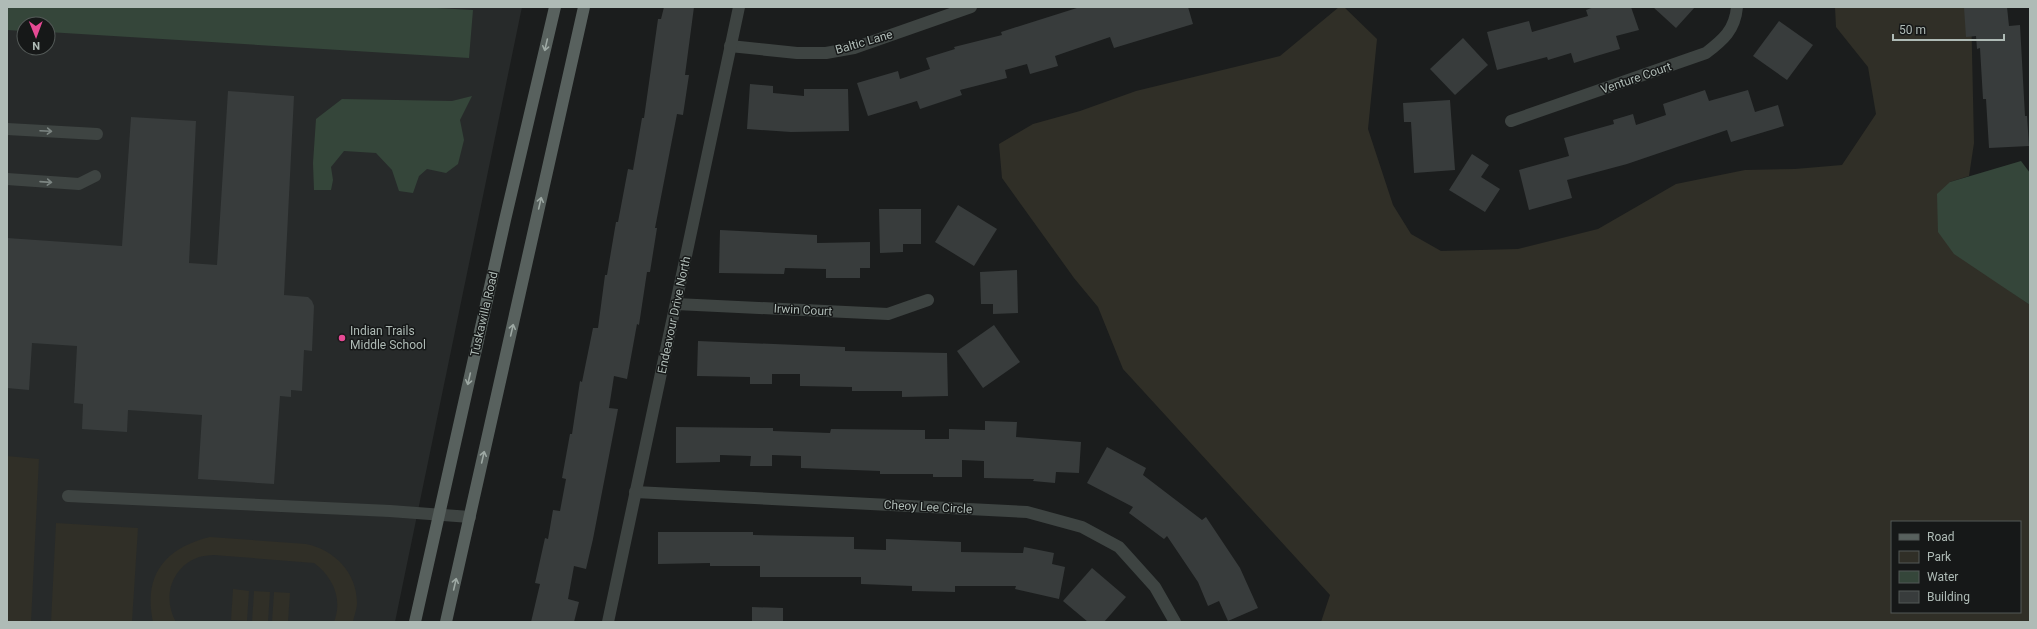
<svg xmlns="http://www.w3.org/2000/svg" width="2037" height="629" font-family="Roboto,sans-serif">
	<rect width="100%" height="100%" fill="#1b1d1d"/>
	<path fill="#272a2a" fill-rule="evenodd" d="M 7,7 L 522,7 L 395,622 L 7,622 ZM 24,24 L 48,24 L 48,48 L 24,48 Z"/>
	<g fill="#302f27" fill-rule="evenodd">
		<path d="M 1339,7 L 1344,7 L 1377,39 L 1368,129 L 1393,205 L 1411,234 L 1441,251 L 1518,249 L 1598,229 L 1676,184 L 1745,170 L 1795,169 L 1842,165 L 1876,114 L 1868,67 L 1836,27 L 1835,7 L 1971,7 L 1974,143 L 1969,176 L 1950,182 L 2010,291 L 2030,305 L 2030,622 L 1321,622 L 1330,595 L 1123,369 L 1098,307 L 1074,278 L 1002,178 L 999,144 L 1033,124 L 1080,111 L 1136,91 L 1280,56 ZM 1892,522 L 2020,522 L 2020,612 L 1892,612 Z"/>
		<path d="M 7,456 L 39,459 L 31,622 L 7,622 Z"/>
		<path d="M 56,523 L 138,528 L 132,622 L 51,622 Z"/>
		<path d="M 210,537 L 306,544 C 335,550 357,573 357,603 C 357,609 354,616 353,622 L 334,622 C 343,599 333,577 314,563 L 214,555 C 209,555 203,556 199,557 C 171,567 162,598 176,622 L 153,622 C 143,575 165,548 210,537 Z"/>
		<path d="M 233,589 L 249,591 L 247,621 L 231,620 Z"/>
		<path d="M 254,591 L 270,592 L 268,622 L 252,622 Z"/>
		<path d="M 274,592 L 290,593 L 288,622 L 272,622 Z"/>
	</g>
	<g fill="#35463a">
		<path d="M 7,7 L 419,7 L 473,10 L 469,58 L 48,32 L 48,24 L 24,24 L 24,31 L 7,30 Z"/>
		<path d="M 472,96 L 460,120 L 464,140 L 458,164 L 446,173 L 427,169 L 419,176 L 413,193 L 399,191 L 392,170 L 376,153 L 344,151 L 331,167 L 333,180 L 331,190 L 314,190 L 313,163 L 316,119 L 342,99 L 452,101 Z"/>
		<path d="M 2021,161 L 2030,173 L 2030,305 L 1954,254 L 1938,232 L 1937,194 L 1950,182 Z"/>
	</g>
	<g fill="#383c3c">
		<path d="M 664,7 L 694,7 L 685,75 L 689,75 L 683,115 L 677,114 L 655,228 L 657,228 L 650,272 L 647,272 L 639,325 L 637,324 L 627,379 L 614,376 L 609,408 L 618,409 L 593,539 L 586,569 L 574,566 L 568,599 L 579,602 L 574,622 L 531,622 L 540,584 L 535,583 L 545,538 L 548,539 L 553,510 L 560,511 L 566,479 L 562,478 L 570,434 L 572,434 L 580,381 L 582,382 L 593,328 L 598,328 L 605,275 L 607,275 L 616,222 L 618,222 L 628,169 L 633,170 L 642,118 L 644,118 L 658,19 L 661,19 Z"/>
		<path d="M 1080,7 L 1188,7 L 1193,24 L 1114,48 L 1110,37 L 1055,56 L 1058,66 L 1030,74 L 1027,64 L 1005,70 L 1007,78 L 960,90 L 962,95 L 920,109 L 917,101 L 868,116 L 857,83 L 898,71 L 900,79 L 930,69 L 926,58 L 955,49 L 954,47 L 1002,35 L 1001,32 Z"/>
		<path d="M 1594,7 L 1631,7 L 1639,30 L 1616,36 L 1620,49 L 1593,57 L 1574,63 L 1571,53 L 1548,60 L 1547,57 L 1497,70 L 1487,32 L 1529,21 L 1532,32 L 1588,16 L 1586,10 Z"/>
		<path d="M 1653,7 L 1695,7 L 1676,28 Z"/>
		<path d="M 1964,7 L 2007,7 L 2009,26 L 2020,25 L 2025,116 L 2027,116 L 2029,146 L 1989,148 L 1986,99 L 1983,99 L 1980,48 L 1977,49 L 1976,36 L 1966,37 Z"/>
		<path d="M 1779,21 L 1813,45 L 1787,80 L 1753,56 Z"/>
		<path d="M 1463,38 L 1488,65 L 1455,95 L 1430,69 Z"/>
		<path d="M 750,84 L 773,86 L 773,93 L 804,96 L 804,89 L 848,89 L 849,131 L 791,132 L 747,129 Z"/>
		<path d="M 1705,90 L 1709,101 L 1748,90 L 1755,112 L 1778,105 L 1784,126 L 1731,142 L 1727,130 L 1627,164 L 1567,180 L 1572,198 L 1529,210 L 1519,170 L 1569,156 L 1564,138 L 1614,124 L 1613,120 L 1633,114 L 1636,125 L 1666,115 L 1663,104 Z"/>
		<path d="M 228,91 L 294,96 L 284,295 L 308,297 L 312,301 L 314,306 L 312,351 L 304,350 L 302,391 L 291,390 L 291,397 L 280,396 L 274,484 L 198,479 L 202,415 L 128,410 L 127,432 L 82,429 L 83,404 L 74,403 L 77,346 L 32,343 L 29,390 L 7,388 L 7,238 L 122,246 L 131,117 L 196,121 L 189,263 L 217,265 Z"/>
		<path d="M 1450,100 L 1455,170 L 1414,173 L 1411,122 L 1404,122 L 1403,103 Z"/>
		<path d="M 1472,154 L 1489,165 L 1481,177 L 1500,189 L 1485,212 L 1449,190 Z"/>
		<path d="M 958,205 L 997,229 L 974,266 L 935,242 Z"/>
		<path d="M 879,209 L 921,209 L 921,244 L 903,244 L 903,252 L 880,253 Z"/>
		<path d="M 720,230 L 817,235 L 817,243 L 870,242 L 870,268 L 860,268 L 860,278 L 826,278 L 826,269 L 785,268 L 784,274 L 719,273 Z"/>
		<path d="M 1017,270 L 1018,313 L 993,314 L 993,304 L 981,304 L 980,272 Z"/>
		<path d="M 994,325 L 1020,362 L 983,388 L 957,351 Z"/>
		<path d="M 698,341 L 845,347 L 845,351 L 947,353 L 948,396 L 902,397 L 902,391 L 852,391 L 852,387 L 800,386 L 800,374 L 772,374 L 772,384 L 750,384 L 750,377 L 697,376 Z"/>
		<path d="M 985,421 L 1017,422 L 1016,437 L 1081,442 L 1079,473 L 1056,472 L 1055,483 L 1033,481 L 1034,479 L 984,478 L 984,461 L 962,460 L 962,477 L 933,477 L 933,474 L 880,474 L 880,471 L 801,468 L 801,456 L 772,455 L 772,466 L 750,466 L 751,456 L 720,455 L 720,462 L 676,463 L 676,427 L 773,428 L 773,431 L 830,433 L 831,429 L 925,430 L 925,439 L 949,439 L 949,429 L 985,430 Z"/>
		<path d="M 1107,447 L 1146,468 L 1143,475 L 1202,520 L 1206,517 L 1240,568 L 1258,608 L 1228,621 L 1219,601 L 1208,606 L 1198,582 L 1167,536 L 1164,539 L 1129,513 L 1133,507 L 1087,483 Z"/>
		<path d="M 658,532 L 753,532 L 753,535 L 854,537 L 854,549 L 886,550 L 886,539 L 961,542 L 961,552 L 1023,553 L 1024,547 L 1054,553 L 1052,564 L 1065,567 L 1059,599 L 1015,589 L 1016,586 L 955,586 L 955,592 L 912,591 L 912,586 L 861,584 L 861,577 L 760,577 L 760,566 L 710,566 L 710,563 L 658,564 Z"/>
		<path d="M 1092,568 L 1126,597 L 1104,622 L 1088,622 L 1063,601 Z"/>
		<path d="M 752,607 L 783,608 L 783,622 L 752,622 Z"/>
	</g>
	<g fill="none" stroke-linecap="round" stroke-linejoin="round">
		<g stroke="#3e4442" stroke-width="12">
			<path d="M 730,46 L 797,53 L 826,53 L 854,48 L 971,7"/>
			<path d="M 1511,121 L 1706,53 C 1723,40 1735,30 1737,7"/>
			<path d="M 7,129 L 97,134"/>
			<path d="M 7,179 L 79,184 L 95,176"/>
			<path d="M 676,304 L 888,314 L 928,300"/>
			<path d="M 635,492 L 1027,512 L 1082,527 L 1119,547 L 1155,587 L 1175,622"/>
			<path d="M 68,496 L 390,511 L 470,517"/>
			<path d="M 608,622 L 739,7"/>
		</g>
		<g stroke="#58615e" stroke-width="12">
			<path d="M 415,622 L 505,220 L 555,7"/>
			<path d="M 446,622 L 584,7"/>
		</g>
	</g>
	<defs><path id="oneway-shaft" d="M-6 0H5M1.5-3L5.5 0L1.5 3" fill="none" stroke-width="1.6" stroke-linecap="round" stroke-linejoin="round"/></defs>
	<g stroke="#9ea9a4">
		<use href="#oneway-shaft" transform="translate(546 45) rotate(103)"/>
		<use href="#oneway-shaft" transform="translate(540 203) rotate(-77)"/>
		<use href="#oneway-shaft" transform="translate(512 330) rotate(-77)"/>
		<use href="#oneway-shaft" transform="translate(469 379) rotate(103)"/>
		<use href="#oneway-shaft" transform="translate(483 457) rotate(-77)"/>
		<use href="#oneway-shaft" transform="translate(455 584) rotate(-77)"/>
	</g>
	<g stroke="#7c8582">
		<use href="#oneway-shaft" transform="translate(46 131) rotate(3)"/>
		<use href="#oneway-shaft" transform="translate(46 182) rotate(4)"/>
	</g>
	<circle fill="#e64a94" stroke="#161818" stroke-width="1.5" cx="342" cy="338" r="4"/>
	<g text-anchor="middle" stroke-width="3" stroke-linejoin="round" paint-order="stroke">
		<g font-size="12" fill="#afbbb6" stroke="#161818">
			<text transform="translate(864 42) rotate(-16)" y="4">Baltic Lane</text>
			<text transform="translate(1636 78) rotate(-19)" y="4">Venture Court</text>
			<text transform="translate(803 310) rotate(3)" y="4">Irwin Court</text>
			<text transform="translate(484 314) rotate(-77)" y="4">Tuskawilla Road</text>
			<text transform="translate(674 315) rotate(-78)" y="4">Endeavour Drive North</text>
			<text transform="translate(928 507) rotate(3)" y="4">Cheoy Lee Circle</text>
		</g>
		<g font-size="12" fill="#afbbb6" stroke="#161818" text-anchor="start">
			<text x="350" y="335">Indian Trails<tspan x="350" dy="14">Middle School</tspan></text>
		</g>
	</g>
	<rect width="2037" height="629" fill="none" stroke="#afbbb6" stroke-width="16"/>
	<rect x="1891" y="521" width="130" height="92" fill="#161818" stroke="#535957"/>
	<rect x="1899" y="534" width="20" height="6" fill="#58615e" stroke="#535957"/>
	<text x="1927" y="541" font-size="12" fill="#afbbb6">Road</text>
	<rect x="1899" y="551" width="20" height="12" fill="#302f27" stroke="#535957"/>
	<text x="1927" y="561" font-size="12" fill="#afbbb6">Park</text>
	<rect x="1899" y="571" width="20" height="12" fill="#35463a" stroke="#535957"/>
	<text x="1927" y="581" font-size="12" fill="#afbbb6">Water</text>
	<rect x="1899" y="591" width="20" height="12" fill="#383c3c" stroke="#535957"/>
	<text x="1927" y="601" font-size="12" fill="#afbbb6">Building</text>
	<g transform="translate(36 36) rotate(179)"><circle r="19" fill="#161818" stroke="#535957"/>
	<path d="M0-3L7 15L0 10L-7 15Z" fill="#e64a94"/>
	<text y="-6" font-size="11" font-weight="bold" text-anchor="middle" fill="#afbbb6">N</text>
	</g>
	<path d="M1893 34v6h111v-6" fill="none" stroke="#afbbb6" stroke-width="2"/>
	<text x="1899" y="34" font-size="12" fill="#afbbb6" stroke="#161818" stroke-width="3" paint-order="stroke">50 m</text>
</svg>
